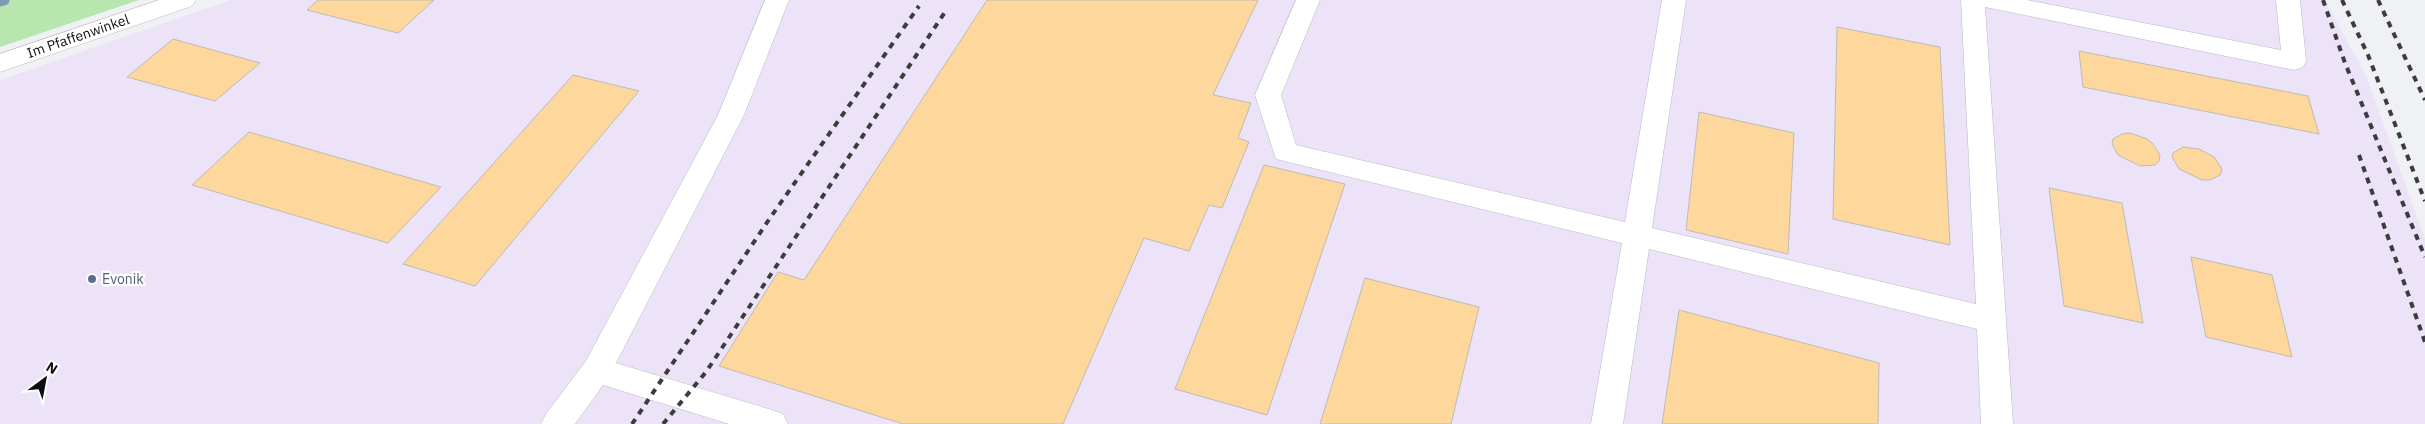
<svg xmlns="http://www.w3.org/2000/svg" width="2425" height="424" font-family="'IBM Plex Sans',sans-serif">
	<rect width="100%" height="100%" fill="#eff1f5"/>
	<path fill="#ece3f8" d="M 231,0 L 2325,0 L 2367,78 L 2425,239 L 2425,424 L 0,424 L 0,80 Z"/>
	<path fill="#b9e5af" d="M 0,0 L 139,0 L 0,47 Z"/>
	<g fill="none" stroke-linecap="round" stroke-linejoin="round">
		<path stroke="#7e9cb4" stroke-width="11" d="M 0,1 L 4,0"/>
	</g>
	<g fill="#fed79c" stroke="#bdbbb7">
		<path d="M 318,0 L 434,0 L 398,33 L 307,10 Z"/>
		<path d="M 987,0 L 1258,0 L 1213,95 L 1251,103 L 1238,138 L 1249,142 L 1222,208 L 1209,205 L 1189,251 L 1144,238 L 1063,424 L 903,424 L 719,366 L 778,272 L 804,280 Z"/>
		<path d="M 1837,27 L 1940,47 L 1950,245 L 1833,219 Z"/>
		<path d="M 173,39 L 260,63 L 215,101 L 127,77 Z"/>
		<path d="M 2079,51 L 2308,96 L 2319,134 L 2083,87 Z"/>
		<path d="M 573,75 L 639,91 L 475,286 L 403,264 Z"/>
		<path d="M 1699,112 L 1794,133 L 1788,254 L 1686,230 Z"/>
		<path d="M 249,132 L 441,187 L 388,243 L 192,185 Z"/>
		<path d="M 2130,133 L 2147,139 L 2153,144 L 2160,155 L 2159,161 L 2155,165 L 2140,166 L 2118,155 L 2112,144 L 2113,139 L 2122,134 Z"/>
		<path d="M 2183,147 L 2199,149 L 2214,157 L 2222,169 L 2220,175 L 2210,180 L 2202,180 L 2179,169 L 2172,157 L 2173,153 Z"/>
		<path d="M 1264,165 L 1345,184 L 1267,415 L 1175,389 Z"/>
		<path d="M 2049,188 L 2122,203 L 2143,323 L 2064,306 Z"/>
		<path d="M 2191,257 L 2272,275 L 2292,357 L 2206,337 Z"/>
		<path d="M 1365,278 L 1479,307 L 1451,424 L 1320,424 Z"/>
		<path d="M 1679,310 L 1879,363 L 1878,424 L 1662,424 Z"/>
	</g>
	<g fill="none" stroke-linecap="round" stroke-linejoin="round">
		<g stroke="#b8babe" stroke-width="1">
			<g id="minor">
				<path d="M 159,0 L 196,0 L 192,6 L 0,72 L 0,54 Z"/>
				<path d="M 765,0 L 789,0 L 744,115 L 616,363 L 772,410 L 783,414 L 788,424 L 729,424 L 603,385 L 575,424 L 541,424 L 546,414 L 586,361 L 718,115 Z"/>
				<path d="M 1296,0 L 1320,0 L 1281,95 L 1296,145 L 1625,222 L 1662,0 L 1686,0 L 1652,228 L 1976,304 L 1961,0 L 2027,0 L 2281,50 L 2276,0 L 2300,0 L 2306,61 L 2303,67 L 2294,70 L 1985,7 L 2013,424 L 1981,424 L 1977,329 L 1649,249 L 1623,424 L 1591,424 L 1622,243 L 1276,159 L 1255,95 Z"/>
			</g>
		</g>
		<use href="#minor" fill="#fff" fill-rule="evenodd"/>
		<g stroke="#3c3c3e" stroke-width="4" stroke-dasharray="6 6" stroke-linecap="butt">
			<path d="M 2323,0 L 2345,63 L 2425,257"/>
			<path d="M 2342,0 L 2368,55 L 2425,201"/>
			<path d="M 2378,0 L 2425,100"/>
			<path d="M 2359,155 L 2425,342"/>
			<path d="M 632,424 L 770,218 L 919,6"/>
			<path d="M 663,424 L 706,372 L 945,12"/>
		</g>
	</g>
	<circle fill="#5c6f8a" stroke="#fff" stroke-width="2" cx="92" cy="279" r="5"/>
	<g text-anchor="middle" stroke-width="4.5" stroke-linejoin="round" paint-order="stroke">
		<g font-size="14" fill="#0d0d0f" stroke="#fff">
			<text transform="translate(78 36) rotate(-19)" y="5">Im Pfaffenwinkel</text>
		</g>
		<g font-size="14" fill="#4e5e75" stroke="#fff" text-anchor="start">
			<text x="102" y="284">Evonik</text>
		</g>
	</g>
	<g transform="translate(45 379) rotate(32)" stroke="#ffffff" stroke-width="4" paint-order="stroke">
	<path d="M0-4L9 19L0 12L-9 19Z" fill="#0d0d0f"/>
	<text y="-8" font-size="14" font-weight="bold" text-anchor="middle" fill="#0d0d0f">N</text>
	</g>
</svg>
